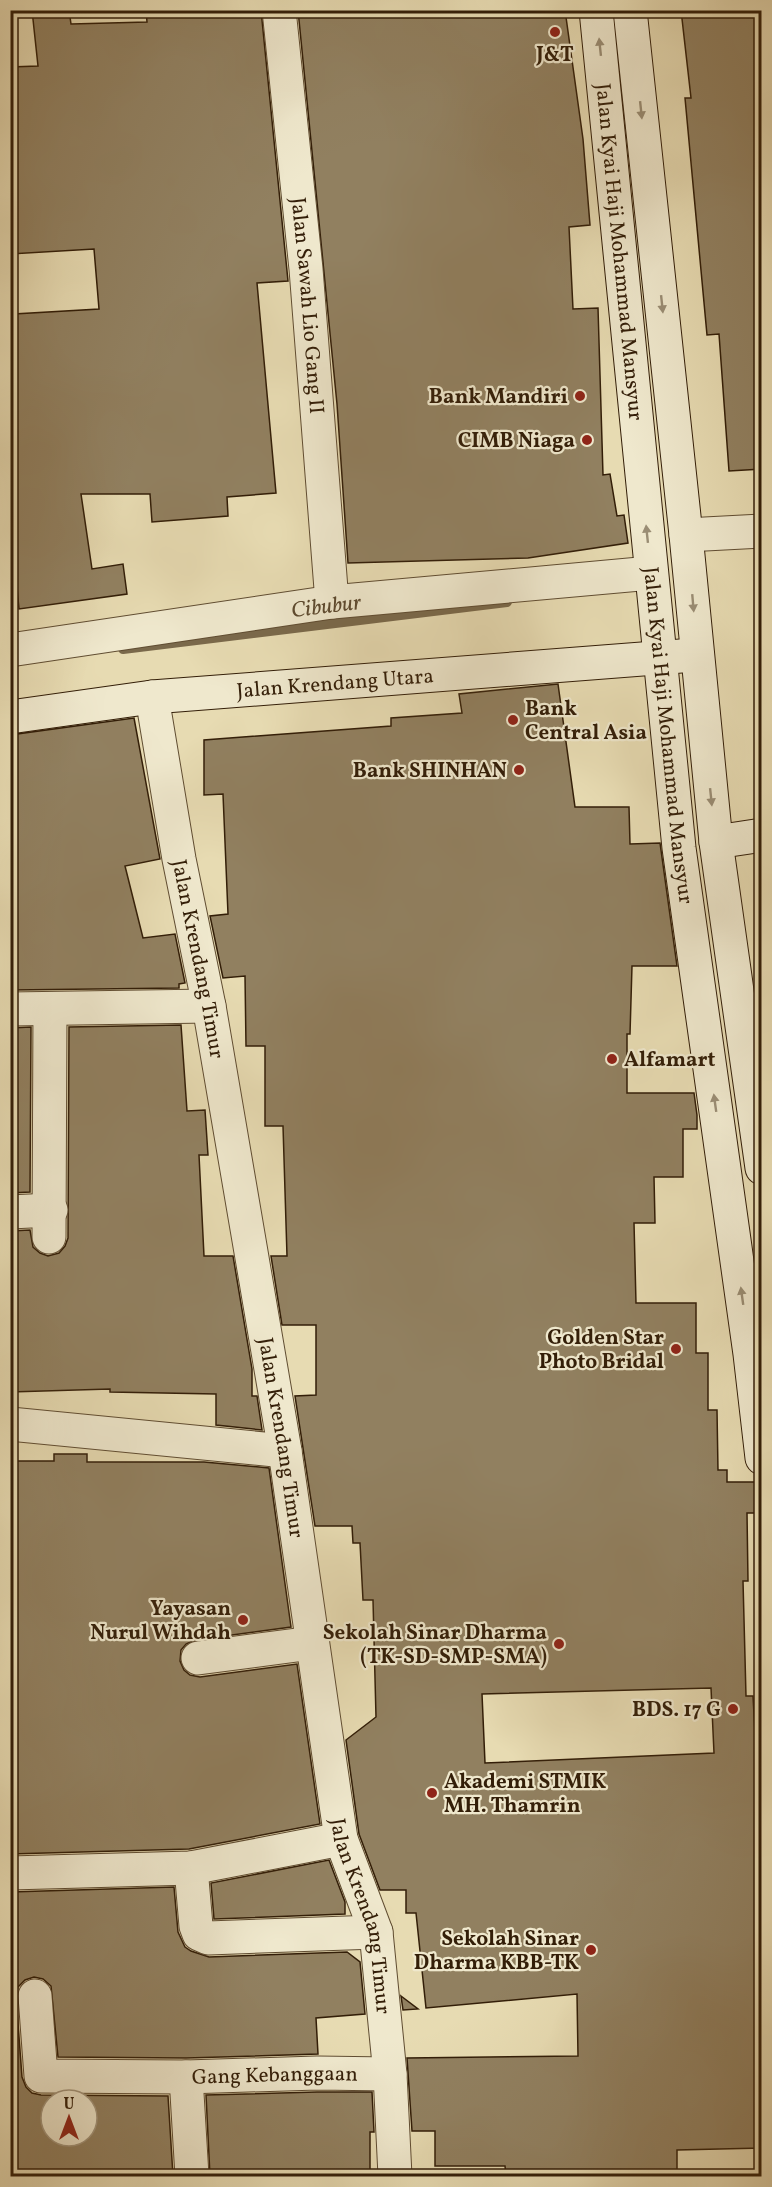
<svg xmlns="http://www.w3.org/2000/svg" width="772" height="2187" font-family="Vollkorn,serif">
	<rect width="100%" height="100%" fill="#e7dbb2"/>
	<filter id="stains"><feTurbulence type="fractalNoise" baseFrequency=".00333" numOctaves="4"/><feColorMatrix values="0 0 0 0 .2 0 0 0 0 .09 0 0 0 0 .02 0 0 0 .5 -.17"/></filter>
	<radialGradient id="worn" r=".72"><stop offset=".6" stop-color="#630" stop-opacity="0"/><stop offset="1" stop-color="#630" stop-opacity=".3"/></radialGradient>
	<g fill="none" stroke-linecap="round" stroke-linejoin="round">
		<path stroke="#7a694b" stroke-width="10" d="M 123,649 L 507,602"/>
	</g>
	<g fill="#918060" stroke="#331e08" stroke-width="1.5" fill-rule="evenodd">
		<path d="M 32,10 L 69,10 L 71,24 L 147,22 L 146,10 L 261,10 L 288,281 L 257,283 L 276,493 L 227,497 L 228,516 L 152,522 L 150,494 L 81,494 L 92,569 L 123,564 L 127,594 L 19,609 L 17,588 L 10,589 L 10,328 L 15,328 L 14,314 L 99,309 L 94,249 L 10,254 L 10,67 L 38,66 Z"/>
		<path d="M 298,10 L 565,10 L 583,139 L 590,225 L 569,227 L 573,309 L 598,308 L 603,475 L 610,474 L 617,516 L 624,515 L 628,543 L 528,558 L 348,563 L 337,404 Z"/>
		<path d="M 681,10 L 762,10 L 762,469 L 729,471 L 719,334 L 707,335 L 685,98 L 691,98 Z"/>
		<path d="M 558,684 L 575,807 L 629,807 L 630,844 L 660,843 L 677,966 L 632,966 L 630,1034 L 627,1034 L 627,1093 L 694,1093 L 697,1115 L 697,1129 L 683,1129 L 683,1177 L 654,1177 L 655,1223 L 634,1223 L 636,1303 L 696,1303 L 696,1353 L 708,1353 L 708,1410 L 717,1410 L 718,1470 L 727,1470 L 727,1482 L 761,1482 L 762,1513 L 747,1513 L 748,1581 L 743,1581 L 746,1696 L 753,1696 L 756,1751 L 762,1751 L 762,2148 L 677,2150 L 677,2176 L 506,2176 L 505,2166 L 435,2166 L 435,2131 L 412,2131 L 407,2058 L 578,2056 L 577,1994 L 426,2008 L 416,1913 L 406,1913 L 406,1890 L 380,1890 L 359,1834 L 346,1740 L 376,1717 L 373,1600 L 363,1600 L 360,1543 L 353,1543 L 352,1526 L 315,1526 L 295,1396 L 316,1395 L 316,1325 L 282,1325 L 271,1256 L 287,1256 L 283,1126 L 265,1126 L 265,1046 L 246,1046 L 245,976 L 223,978 L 210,916 L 228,914 L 223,794 L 204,795 L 204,740 L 391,726 L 391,718 L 462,713 L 459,694 ZM 711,1688 L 714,1753 L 485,1763 L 482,1694 Z"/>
		<path d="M 134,718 L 160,859 L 125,866 L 143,938 L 175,934 L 185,983 L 179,984 L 179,988 L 11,990 L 10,735 Z"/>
		<path d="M 181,1025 L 187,1111 L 205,1110 L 208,1155 L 199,1155 L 204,1256 L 233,1256 L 252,1369 L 252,1396 L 257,1396 L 262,1430 L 216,1425 L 216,1394 L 110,1392 L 110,1389 L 10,1392 L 10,1231 L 30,1230 L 33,1247 L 40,1253 L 48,1256 L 59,1253 L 65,1246 L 68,1238 L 69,1027 Z"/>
		<path d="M 31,1027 L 30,1192 L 10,1193 L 10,1028 Z"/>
		<path d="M 54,1454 L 87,1454 L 87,1462 L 204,1462 L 269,1468 L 291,1627 L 195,1640 L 186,1644 L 181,1650 L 180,1661 L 184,1670 L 190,1675 L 200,1677 L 297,1664 L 320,1824 L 189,1849 L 10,1854 L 10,1461 L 54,1461 Z"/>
		<path d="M 329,1860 L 345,1902 L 345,1914 L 214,1919 L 211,1883 Z"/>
		<path d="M 174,1887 L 178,1932 L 185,1947 L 191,1951 L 209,1957 L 347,1952 L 360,1962 L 365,2014 L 316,2018 L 318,2054 L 186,2058 L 58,2057 L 51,1986 L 43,1979 L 34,1977 L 25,1980 L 18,1987 L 16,1997 L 22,2077 L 26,2087 L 32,2093 L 41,2095 L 168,2096 L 173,2176 L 10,2176 L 10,1892 ZM 51,2100 L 87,2100 L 87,2136 L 51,2136 Z"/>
		<path d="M 401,1996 L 418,2009 L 403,2010 Z"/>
		<path d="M 317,2092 L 372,2092 L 374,2132 L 370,2132 L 370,2176 L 210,2176 L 206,2095 Z"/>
	</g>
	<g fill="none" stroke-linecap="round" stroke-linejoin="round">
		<g stroke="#604d32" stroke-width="35">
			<g id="street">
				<path id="s1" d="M 279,10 L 306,269 L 332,602"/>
				<path d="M 686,535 L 762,531"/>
				<path d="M 10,650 L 332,602 L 651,573"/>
				<path id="s2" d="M 152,697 L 179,859 L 209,1006 L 285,1451 L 341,1839 L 376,1932 L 390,2074 L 395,2176"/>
				<path d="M 10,1009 L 209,1006"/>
				<path d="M 10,1212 L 51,1210"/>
				<path d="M 49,1237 L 50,1009"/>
				<path d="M 10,1424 L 285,1451"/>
				<path d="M 198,1658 L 312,1643"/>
				<path d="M 191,1868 L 196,1926 L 199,1934 L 208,1938 L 376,1932"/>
				<path d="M 10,1873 L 191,1868 L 341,1839"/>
				<path d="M 35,1996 L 41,2076 L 186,2077"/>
				<path id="s3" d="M 192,2176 L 186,2077 L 317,2073 L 390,2074"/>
			</g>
		</g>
		<g stroke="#331e08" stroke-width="35">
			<g id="secondary">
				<path id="s4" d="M 596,10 L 679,848 L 750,1354 L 762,1458"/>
				<path d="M 630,10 L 686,535 L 716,842 L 762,1168"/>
				<path id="s5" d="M 10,717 L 152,697 L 681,656"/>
				<path d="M 716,842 L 762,835"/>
			</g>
		</g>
		<use href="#street" stroke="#efe8cd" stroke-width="33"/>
		<use href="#secondary" stroke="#efe8cd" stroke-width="33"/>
	</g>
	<defs><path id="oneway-solid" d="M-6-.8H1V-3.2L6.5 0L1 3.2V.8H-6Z" transform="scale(1.5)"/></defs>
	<g fill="#9a8d74">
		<use href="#oneway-solid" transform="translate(600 47) rotate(-96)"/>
		<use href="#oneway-solid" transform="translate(641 110) rotate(84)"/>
		<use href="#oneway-solid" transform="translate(662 304) rotate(84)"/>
		<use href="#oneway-solid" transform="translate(647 534) rotate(-96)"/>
		<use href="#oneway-solid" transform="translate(693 603) rotate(85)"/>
		<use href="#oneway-solid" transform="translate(711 797) rotate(84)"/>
		<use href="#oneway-solid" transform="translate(715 1103) rotate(-98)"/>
		<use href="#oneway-solid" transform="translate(742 1296) rotate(-98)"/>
	</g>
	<g fill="#8f2418" stroke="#efe8cd" stroke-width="2">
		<circle cx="555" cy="32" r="6"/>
		<circle cx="580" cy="396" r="6"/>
		<circle cx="587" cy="440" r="6"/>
		<circle cx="513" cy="720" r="6"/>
		<circle cx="519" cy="770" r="6"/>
		<circle cx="612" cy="1059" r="6"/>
		<circle cx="676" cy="1349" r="6"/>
		<circle cx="243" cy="1620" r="6"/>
		<circle cx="559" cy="1644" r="6"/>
		<circle cx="733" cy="1709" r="6"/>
		<circle cx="432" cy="1793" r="6"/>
		<circle cx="591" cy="1950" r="6"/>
	</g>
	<g text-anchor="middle" stroke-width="4.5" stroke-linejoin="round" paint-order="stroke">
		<g font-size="21" font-weight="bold" fill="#331e08" stroke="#efe8cd" text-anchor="end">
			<text x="555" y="61" text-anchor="middle">J&amp;T</text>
			<text x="568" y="403">Bank Mandiri</text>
			<text x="575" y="447">CIMB Niaga</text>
			<text x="525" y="715" text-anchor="start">Bank<tspan x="525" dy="24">Central Asia</tspan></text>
			<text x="507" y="777">Bank SHINHAN</text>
			<text x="624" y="1066" text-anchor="start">Alfamart</text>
			<text x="664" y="1344">Golden Star<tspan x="664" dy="24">Photo Bridal</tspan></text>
			<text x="231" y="1615">Yayasan<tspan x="231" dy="24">Nurul Wihdah</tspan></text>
			<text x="547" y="1639">Sekolah Sinar Dharma<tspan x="547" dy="24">(TK-SD-SMP-SMA)</tspan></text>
			<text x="721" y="1716">BDS. 17 G</text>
			<text x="444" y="1788" text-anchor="start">Akademi STMIK<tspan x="444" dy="24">MH. Thamrin</tspan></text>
			<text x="579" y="1945">Sekolah Sinar<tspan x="579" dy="24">Dharma KBB-TK</tspan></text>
		</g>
		<g font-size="21" fill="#331e08" stroke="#efe8cd">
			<text dy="7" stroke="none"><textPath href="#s4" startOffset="243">Jalan Kyai Haji Mohammad Mansyur</textPath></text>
			<text dy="7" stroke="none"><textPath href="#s1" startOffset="297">Jalan Sawah Lio Gang II</textPath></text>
			<text dy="7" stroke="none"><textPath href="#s5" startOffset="327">Jalan Krendang Utara</textPath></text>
			<text dy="7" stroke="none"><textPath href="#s4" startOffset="729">Jalan Kyai Haji Mohammad Mansyur</textPath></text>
			<text dy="7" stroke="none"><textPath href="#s2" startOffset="266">Jalan Krendang Timur</textPath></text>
			<text dy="7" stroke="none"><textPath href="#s2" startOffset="752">Jalan Krendang Timur</textPath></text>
			<text dy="7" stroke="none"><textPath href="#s2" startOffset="1238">Jalan Krendang Timur</textPath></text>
			<text dy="7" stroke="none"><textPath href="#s3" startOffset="188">Gang Kebanggaan</textPath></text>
		</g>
		<g font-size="22" font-style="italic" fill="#5d4a2f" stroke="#efe8cd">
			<text transform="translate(326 605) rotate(-7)" y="8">Cibubur</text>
		</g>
	</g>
	<rect width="772" height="2187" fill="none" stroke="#e7dbb2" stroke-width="36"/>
	<rect x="12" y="12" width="748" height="2163" fill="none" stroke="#331e08" stroke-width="3"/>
	<rect x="18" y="18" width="736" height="2151" fill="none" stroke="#331e08" stroke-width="1.5"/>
	<g transform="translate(69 2118)"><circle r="28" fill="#efe8cd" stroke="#a4977e" stroke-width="1.5"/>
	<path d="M0-4.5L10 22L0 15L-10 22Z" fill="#8f2418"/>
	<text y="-9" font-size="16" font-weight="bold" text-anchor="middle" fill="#331e08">U</text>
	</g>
	<rect width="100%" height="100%" filter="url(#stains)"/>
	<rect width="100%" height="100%" fill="url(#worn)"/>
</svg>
